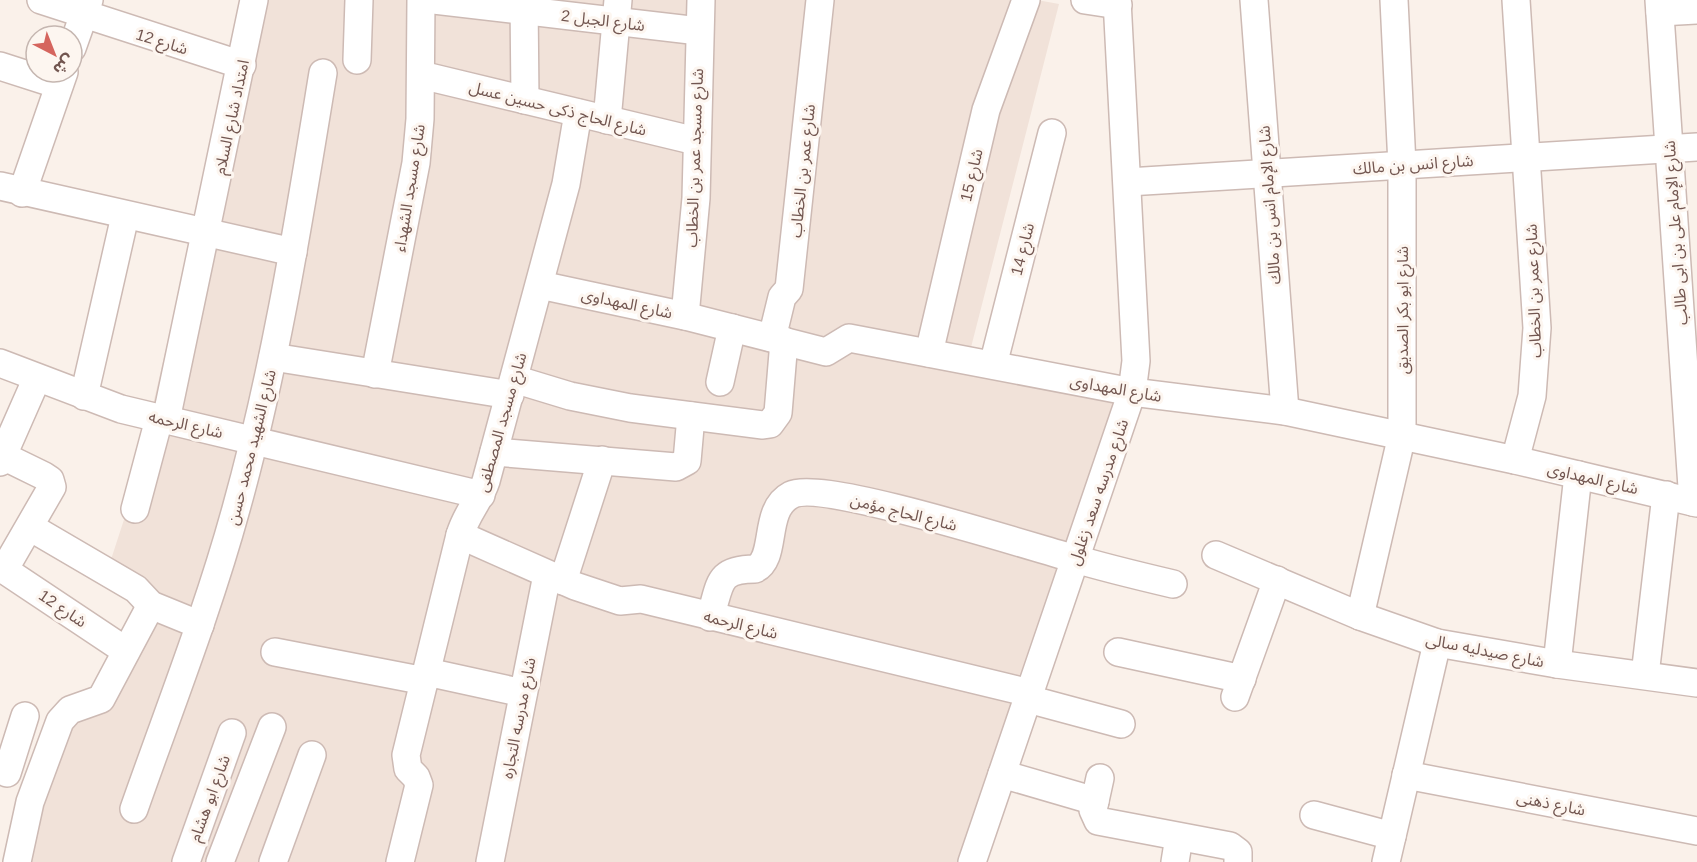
<svg xmlns="http://www.w3.org/2000/svg" width="1697" height="862" font-family="Arial,'Noto Sans Arabic',sans-serif">
	<rect width="100%" height="100%" fill="#faf1ea"/>
	<path fill="#f1e2d9" d="M 247,0 L 1037,0 L 1059,4 L 967,363 L 1117,396 L 958,862 L 7,862 L 38,759 L 95,696 L 143,608 L 104,581 L 132,495 Z"/>
	<g fill="none" stroke-linecap="round" stroke-linejoin="round">
		<g stroke="#cdbab4" stroke-width="30">
			<g id="street">
				<path d="M 41,0 L 242,65"/>
				<path d="M 434,0 L 699,31"/>
				<path d="M 524,0 L 525,100"/>
				<path d="M 1085,0 L 1118,5"/>
				<path d="M 1254,0 L 1285,411"/>
				<path d="M 1659,0 L 1693,502"/>
				<path d="M 1660,12 L 1697,10"/>
				<path d="M 72,48 L 89,0"/>
				<path d="M 357,60 L 359,0"/>
				<path d="M 0,66 L 59,85"/>
				<path d="M 421,75 L 696,141"/>
				<path d="M 607,120 L 618,0"/>
				<path d="M 1128,182 L 1697,147"/>
				<path d="M 0,186 L 293,252"/>
				<path d="M 22,193 L 64,72"/>
				<path d="M 540,285 L 685,316 L 826,352 L 849,338 L 1132,392 L 1285,411 L 1515,460 L 1697,503"/>
				<path d="M 685,316 L 696,198 L 701,0"/>
				<path d="M 772,338 L 782,297 L 789,289 L 820,0"/>
				<path d="M 929,353 L 986,110 L 1026,0"/>
				<path d="M 273,357 L 510,395"/>
				<path d="M 0,363 L 121,409 L 481,495"/>
				<path d="M 993,365 L 1052,133"/>
				<path d="M 375,374 L 416,163 L 420,119 L 421,0"/>
				<path d="M 514,379 L 570,396 L 630,408 L 763,425 L 770,424 L 778,413 L 784,341"/>
				<path d="M 720,382 L 732,328"/>
				<path d="M 84,396 L 125,216"/>
				<path d="M 166,420 L 254,0"/>
				<path d="M 494,452 L 676,467 L 687,461 L 691,416"/>
				<path d="M 3,456 L 44,476 L 50,480 L 52,487 L 4,570"/>
				<path d="M 1515,460 L 1532,396 L 1537,328 L 1516,0"/>
				<path d="M 0,462 L 37,378"/>
				<path d="M 135,509 L 159,419"/>
				<path d="M 30,527 L 136,589 L 151,605 L 200,625"/>
				<path d="M 460,535 L 575,586 L 620,601 L 641,599 L 1030,693"/>
				<path d="M 1216,555 L 1360,616 L 1437,643 L 1557,664 L 1697,683"/>
				<path d="M 0,567 L 126,651"/>
				<path d="M 563,581 L 602,460"/>
				<path d="M 1360,616 L 1402,435 L 1402,165 L 1394,0"/>
				<path d="M 710,617 C 721,585 716,569 755,569 C 778,558 762,510 791,495 C 821,479 1028,546 1072,558 C 1105,568 1139,576 1173,584"/>
				<path d="M 275,652 L 425,681"/>
				<path d="M 1118,652 L 1242,679"/>
				<path d="M 1557,664 L 1578,475"/>
				<path d="M 427,672 L 523,693"/>
				<path d="M 1645,675 L 1666,495"/>
				<path d="M 1235,697 L 1277,580"/>
				<path d="M 1028,699 L 1121,724"/>
				<path d="M 7,773 L 25,716"/>
				<path d="M 1002,774 L 1095,801"/>
				<path d="M 1406,775 L 1697,831"/>
				<path d="M 1100,778 L 1093,810 L 1098,821 L 1230,846 L 1238,852 L 1238,862"/>
				<path d="M 134,809 C 169,709 208,611 236,509 C 276,366 299,219 323,73"/>
				<path d="M 1314,815 L 1392,836"/>
				<path d="M 17,862 L 30,802 L 60,721 L 70,710 L 101,699 L 151,605"/>
				<path d="M 186,862 L 232,733"/>
				<path d="M 220,862 L 272,727"/>
				<path d="M 273,862 L 312,755"/>
				<path d="M 400,862 L 419,785 L 416,777 L 408,769 L 406,755 L 460,535 C 467,512 479,502 486,481 L 566,184 L 578,113"/>
				<path d="M 490,862 L 547,575"/>
				<path d="M 972,862 L 1132,392 L 1136,361 L 1117,0"/>
				<path d="M 1175,862 L 1179,837"/>
				<path d="M 1386,862 L 1437,643"/>
			</g>
		</g>
		<use href="#street" stroke="#fff" stroke-width="27"/>
	</g>
	<g text-anchor="middle" stroke-width="6" stroke-linejoin="round" paint-order="stroke">
		<g font-size="16" fill="#725650" stroke="#fdf6f0">
			<text transform="translate(603 20) rotate(7)" y="6">شارع الجبل 2</text>
			<text transform="translate(162 41) rotate(17)" y="6">شارع 12</text>
			<text transform="translate(558 108) rotate(14)" y="6">شارع الحاج ذكى حسين عسل</text>
			<text transform="translate(231 117) rotate(-78)" y="6">امتداد شارع السلام</text>
			<text transform="translate(694 158) rotate(-88)" y="6">شارع مسجد عمر بن الخطاب</text>
			<text transform="translate(1413 164) rotate(-4)" y="6">شارع انس بن مالك</text>
			<text transform="translate(802 171) rotate(-84)" y="6">شارع عمر بن الخطاب</text>
			<text transform="translate(971 175) rotate(-77)" y="6">شارع 15</text>
			<text transform="translate(409 188) rotate(-81)" y="6">شارع مسجد الشهداء</text>
			<text transform="translate(1269 205) rotate(-94)" y="6">شارع الإمام انس بن مالك</text>
			<text transform="translate(1675 233) rotate(-94)" y="6">شارع الإمام على بن ابى طالب</text>
			<text transform="translate(1022 249) rotate(-76)" y="6">شارع 14</text>
			<text transform="translate(1533 291) rotate(-92)" y="6">شارع عمر بن الخطاب</text>
			<text transform="translate(627 303) rotate(12)" y="6">شارع المهداوى</text>
			<text transform="translate(1402 310) rotate(-90)" y="6">شارع ابو بكر الصديق</text>
			<text transform="translate(1116 388) rotate(10)" y="6">شارع المهداوى</text>
			<text transform="translate(501 422) rotate(-74)" y="6">شارع مسجد المصطفى</text>
			<text transform="translate(186 424) rotate(13)" y="6">شارع الرحمه</text>
			<text transform="translate(251 447) rotate(-76)" y="6">شارع الشهيد محمد حسن</text>
			<text transform="translate(1593 478) rotate(13)" y="6">شارع المهداوى</text>
			<text transform="translate(1098 492) rotate(-71)" y="6">شارع مدرسه سعد زغلول</text>
			<text transform="translate(904 512) rotate(14)" y="6">شارع الحاج مؤمن</text>
			<text transform="translate(63 608) rotate(34)" y="6">شارع 12</text>
			<text transform="translate(741 624) rotate(14)" y="6">شارع الرحمه</text>
			<text transform="translate(1485 650) rotate(11)" y="6">شارع صيدليه سالى</text>
			<text transform="translate(518 718) rotate(-79)" y="6">شارع مدرسه التجاره</text>
			<text transform="translate(209 798) rotate(-70)" y="6">شارع ابو هشام</text>
			<text transform="translate(1551 803) rotate(11)" y="6">شارع ذهنى</text>
		</g>
	</g>
	<g transform="translate(54 54) rotate(138)"><circle r="28" fill="#fdf6f0" stroke="#c5b6b0" stroke-width="1.5"/>
	<path d="M0-4.5L10 22L0 15L-10 22Z" fill="#d5655e"/>
	<text y="-9" font-size="16" font-weight="bold" text-anchor="middle" fill="#725650">ش</text>
	</g>
</svg>
